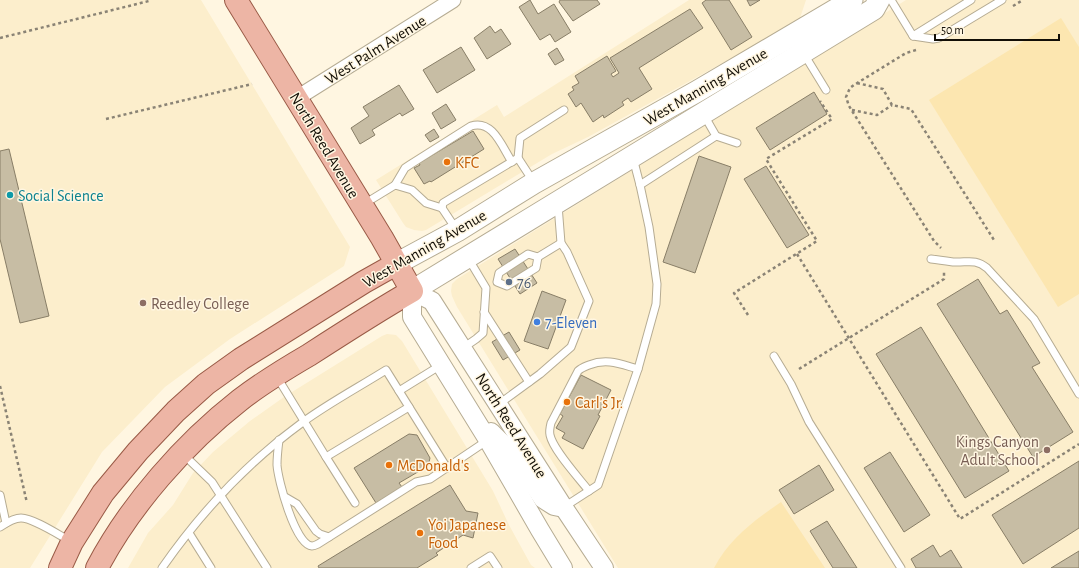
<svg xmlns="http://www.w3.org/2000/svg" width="1079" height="568" font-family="'Alegreya Sans',sans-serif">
	<rect width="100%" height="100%" fill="#fff6e1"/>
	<g fill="#fceecc">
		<path d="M 0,0 L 201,0 L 350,247 L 344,266 L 230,339 L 165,387 L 102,452 L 30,568 L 0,568 Z"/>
		<path d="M 689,0 L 806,0 L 799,21 L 588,137 L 552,154 L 426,230 L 422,231 L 414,230 L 406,227 L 403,223 L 376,180 L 497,105 L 504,117 Z"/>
		<path d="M 906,0 L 1079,0 L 1079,568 L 618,568 L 457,307 L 452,296 L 451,291 L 452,284 L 457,279 Z"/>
		<path d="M 387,334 L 396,335 L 402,341 L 493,491 L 509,525 L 531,565 L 535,568 L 128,568 L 148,533 L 173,505 L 193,473 L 213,452 L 250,421 L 284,397 L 382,336 Z"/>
	</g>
	<g fill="#fce6b0">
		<path d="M 1061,18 L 1079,47 L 1079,294 L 1058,307 L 929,100 Z"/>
		<path d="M 781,502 L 825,568 L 714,568 C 729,539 755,520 781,502 Z"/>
	</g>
	<g fill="#c7bda4" stroke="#887e67">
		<path d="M 530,0 L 538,14 L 554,4 L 571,32 L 555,42 L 550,34 L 540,40 L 519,7 Z"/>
		<path d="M 560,0 L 597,0 L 600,4 L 573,21 L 559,2 Z"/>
		<path d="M 706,0 L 729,0 L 752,37 L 731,50 L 702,3 Z"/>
		<path d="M 747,0 L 760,0 L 750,6 Z"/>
		<path d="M 690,9 L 703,28 L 639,68 L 652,89 L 631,102 L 628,98 L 622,102 L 624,105 L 604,118 L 603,115 L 593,122 L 581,103 L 576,107 L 568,94 L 574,90 L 572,87 L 579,83 L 575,76 L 607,56 L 616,71 L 611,74 L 613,77 L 619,73 L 610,58 Z"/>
		<path d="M 490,26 L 495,33 L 501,29 L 511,44 L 487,59 L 474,38 Z"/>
		<path d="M 461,47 L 475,70 L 437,93 L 423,70 Z"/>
		<path d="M 557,48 L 564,60 L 555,65 L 548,54 Z"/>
		<path d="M 399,85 L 414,109 L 402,116 L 400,113 L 372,130 L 375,135 L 360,144 L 351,128 L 369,116 L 363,107 Z"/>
		<path d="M 814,92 L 827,114 L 770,150 L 756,128 Z"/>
		<path d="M 446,104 L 456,120 L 441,129 L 432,113 Z"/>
		<path d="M 434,129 L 439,137 L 430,142 L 425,135 Z"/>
		<path d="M 473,131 L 484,149 L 431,182 L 430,181 L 424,184 L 414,168 L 420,165 L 419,163 Z"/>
		<path d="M 9,149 L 49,316 L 20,323 L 0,239 L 0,151 Z"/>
		<path d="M 699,156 L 731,167 L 695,273 L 663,262 Z"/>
		<path d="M 766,166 L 809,235 L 787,248 L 744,179 Z"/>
		<path d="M 515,249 L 537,283 L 520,294 L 498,259 Z"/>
		<path d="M 978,279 L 1000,314 L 1007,310 L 1040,363 L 1032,367 L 1073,432 L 1033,457 L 937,304 Z"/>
		<path d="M 542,291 L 566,300 L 548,349 L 524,341 Z"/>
		<path d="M 921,327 L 1009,471 L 965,498 L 876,354 Z"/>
		<path d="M 509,332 L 520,350 L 503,360 L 492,342 Z"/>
		<path d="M 581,375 L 611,390 L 598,415 L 600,416 L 583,449 L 562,438 L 565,433 L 556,428 L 563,416 L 560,414 Z"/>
		<path d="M 409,434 L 417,435 L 430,458 L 428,466 L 399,483 L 402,487 L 376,503 L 354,468 Z"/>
		<path d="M 890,452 L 930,515 L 904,532 L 864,468 Z"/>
		<path d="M 1079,461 L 1079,528 L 1023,564 L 992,515 Z"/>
		<path d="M 819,465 L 834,490 L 794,514 L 779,490 Z"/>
		<path d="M 450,485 L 466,511 L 478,513 L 473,538 L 463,535 L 436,553 L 438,555 L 417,568 L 319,568 L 318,566 Z"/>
		<path d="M 827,521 L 857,568 L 833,568 L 810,531 Z"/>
		<path d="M 933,545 L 940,557 L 951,550 L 962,568 L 916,568 L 911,559 Z"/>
		<path d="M 1079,551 L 1079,568 L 1051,568 Z"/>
	</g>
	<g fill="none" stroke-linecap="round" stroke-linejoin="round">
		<g stroke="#b6ac93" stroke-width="9">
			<g id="service">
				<path d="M 891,0 L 913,36 L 933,39 L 939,38 L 1002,0"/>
				<path d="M 913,36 L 971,0"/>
				<path d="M 804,54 L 826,90"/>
				<path d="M 716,136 L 737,143"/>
				<path d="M 518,158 L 520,138 L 564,110"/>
				<path d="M 395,185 L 405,168 L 411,164 L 471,126 C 493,119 502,147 512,162"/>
				<path d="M 640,185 L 716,136 L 704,115"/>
				<path d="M 364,204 L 395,185 L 412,190 L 426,203 L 442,208 L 456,229"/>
				<path d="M 442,208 L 443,203 L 518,158 L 533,181"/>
				<path d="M 528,254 L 538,257 L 536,268 L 507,286 L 497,282 L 499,273 Z"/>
				<path d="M 538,257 L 561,243"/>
				<path d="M 931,259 C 939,260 946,261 953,262 C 967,263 975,258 987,268 L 1034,319 L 1079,394"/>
				<path d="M 484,312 L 529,382"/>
				<path d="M 463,348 L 476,339 L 483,333 L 486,288 L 468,258"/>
				<path d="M 774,356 L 791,384 L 809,422 L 901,568"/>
				<path d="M 399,391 L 441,365"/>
				<path d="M 499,404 L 540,374 L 571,347 L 589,301 L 567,252 L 561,243 L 558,205"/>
				<path d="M 409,407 L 447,468"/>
				<path d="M 279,440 C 278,448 277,457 277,465 C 278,480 295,545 312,546 C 314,546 316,545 318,544 L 416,482 L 430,479 L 488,440"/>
				<path d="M 184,455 L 212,482 L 267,568"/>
				<path d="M 326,457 L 355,503"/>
				<path d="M 589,491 C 579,478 553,450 550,435 C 549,431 550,427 551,423 L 578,371 C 581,368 584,367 589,365 C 607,358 620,364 638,369"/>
				<path d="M 0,495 L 6,523"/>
				<path d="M 285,497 L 297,504 L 316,531 L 320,534 L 329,537"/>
				<path d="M 564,507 L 598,485 L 638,369 L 656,304 L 657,284 L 649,227 L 640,185 L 633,158"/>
				<path d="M 0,527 C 6,523 14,518 21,518 C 33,518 59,535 70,541"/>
				<path d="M 189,533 L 211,568"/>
				<path d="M 162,568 C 201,512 248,462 303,422 C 329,403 359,387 386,370 L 409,407 L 326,457 L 277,377"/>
				<path d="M 471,568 L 490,556 L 498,568"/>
			</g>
		</g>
		<g stroke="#b6ac93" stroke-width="17">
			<path id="minor" d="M 297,98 L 453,0"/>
		</g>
		<g stroke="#b6ac93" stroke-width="20">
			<g id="tertiary">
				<path d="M 491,432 L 514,455 L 543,499 L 554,506 L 564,508"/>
				<path d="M 563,568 L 540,530 L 488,440 L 412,317 L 412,291 L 432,301 L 564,508 L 604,568"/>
			</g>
		</g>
		<g stroke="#b6ac93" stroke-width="23">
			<g id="secondary">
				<path d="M 396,264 L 457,231 L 534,183 L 696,92 L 852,0"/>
				<path d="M 412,291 L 874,9 L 879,0"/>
			</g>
		</g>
		<g stroke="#995a46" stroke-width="24">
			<g id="primary">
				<path d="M 60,568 L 72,542 L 103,493 L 138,451 L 176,411 L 206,384 L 241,359 L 364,282 L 396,264"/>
				<path d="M 97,568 C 130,505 185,443 240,400 C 262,383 285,369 309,355 C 343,333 377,311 412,291 L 382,238 L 236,0"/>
			</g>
		</g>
		<g stroke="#8a8375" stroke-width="2.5" stroke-dasharray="3 3" stroke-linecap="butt">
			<path d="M 1013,6 L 1023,0"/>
			<path d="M 0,38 L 149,1"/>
			<path d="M 916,50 L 906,53 L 854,85 L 850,88 L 846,97 L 849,106 L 934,241 L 941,248"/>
			<path d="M 857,83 L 883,89 L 892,105 L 911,109 L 994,240"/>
			<path d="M 852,110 L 877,115 L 892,105"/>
			<path d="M 106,119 L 252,84"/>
			<path d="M 797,254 L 960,519 L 1079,444"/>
			<path d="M 748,315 L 734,293 L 817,241 L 766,159 L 832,119 L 820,101"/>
			<path d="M 799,369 L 944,279 L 944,272"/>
			<path d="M 0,386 L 27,503"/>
		</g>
		<use href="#service" stroke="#fff" stroke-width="7"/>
		<use href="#minor" stroke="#fff" stroke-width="15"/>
		<use href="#tertiary" stroke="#fff" stroke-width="18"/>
		<use href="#secondary" stroke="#fff" stroke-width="21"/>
		<use href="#primary" stroke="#edb5a5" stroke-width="22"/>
	</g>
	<g fill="#e8710a" stroke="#fff6e1" stroke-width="1.5">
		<circle cx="447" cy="162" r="4"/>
		<circle cx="567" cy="402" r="4"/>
		<circle cx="389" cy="465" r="4"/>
		<circle cx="420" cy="533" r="4"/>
	</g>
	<circle fill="#0f9aa8" stroke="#fff6e1" stroke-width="1.5" cx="10" cy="195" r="4"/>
	<circle fill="#5c6f8a" stroke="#fff6e1" stroke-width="1.5" cx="509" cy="282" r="4"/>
	<g fill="#8d6e63" stroke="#fff6e1" stroke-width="1.5">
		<circle cx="143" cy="303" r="4"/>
		<circle cx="1047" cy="450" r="4"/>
	</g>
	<circle fill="#3f7fe0" stroke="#fff6e1" stroke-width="1.5" cx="537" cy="322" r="4"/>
	<g text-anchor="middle" stroke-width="3" stroke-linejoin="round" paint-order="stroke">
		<g font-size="16" fill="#120e06" stroke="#fff6e1">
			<text transform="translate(375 49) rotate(-32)" y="6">West Palm Avenue</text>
			<text transform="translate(705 86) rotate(-30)" y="6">West Manning Avenue</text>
			<text transform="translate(325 145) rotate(59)" y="6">North Reed Avenue</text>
			<text transform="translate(424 248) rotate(-30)" y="6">West Manning Avenue</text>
			<text transform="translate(512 425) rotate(58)" y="6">North Reed Avenue</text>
		</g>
		<g font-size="16" fill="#c56008" stroke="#fff6e1" text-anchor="start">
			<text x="455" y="168">KFC</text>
			<text x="575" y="408">Carl's Jr.</text>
			<text x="397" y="471">McDonald's</text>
			<text x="428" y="530">Yoi Japanese<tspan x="428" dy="18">Food</tspan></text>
		</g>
		<g font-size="16" fill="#0d838f" stroke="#fff6e1" text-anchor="start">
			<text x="18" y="201">Social Science</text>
		</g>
		<g font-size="16" fill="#4e5e75" stroke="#fff6e1" text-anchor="start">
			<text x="517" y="288">76</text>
		</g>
		<g font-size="16" fill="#785e54" stroke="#fff6e1" text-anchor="start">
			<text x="151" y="309">Reedley College</text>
			<text x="1039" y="447" text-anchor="end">Kings Canyon<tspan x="1039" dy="18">Adult School</tspan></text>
		</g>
		<g font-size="16" fill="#366cbe" stroke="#fff6e1" text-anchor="start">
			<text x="545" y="328">7-Eleven</text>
		</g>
	</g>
	<path d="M935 34v6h124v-6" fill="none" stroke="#120e06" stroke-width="2"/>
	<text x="941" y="34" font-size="12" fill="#120e06" stroke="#fff6e1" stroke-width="3" paint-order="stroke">50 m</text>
</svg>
